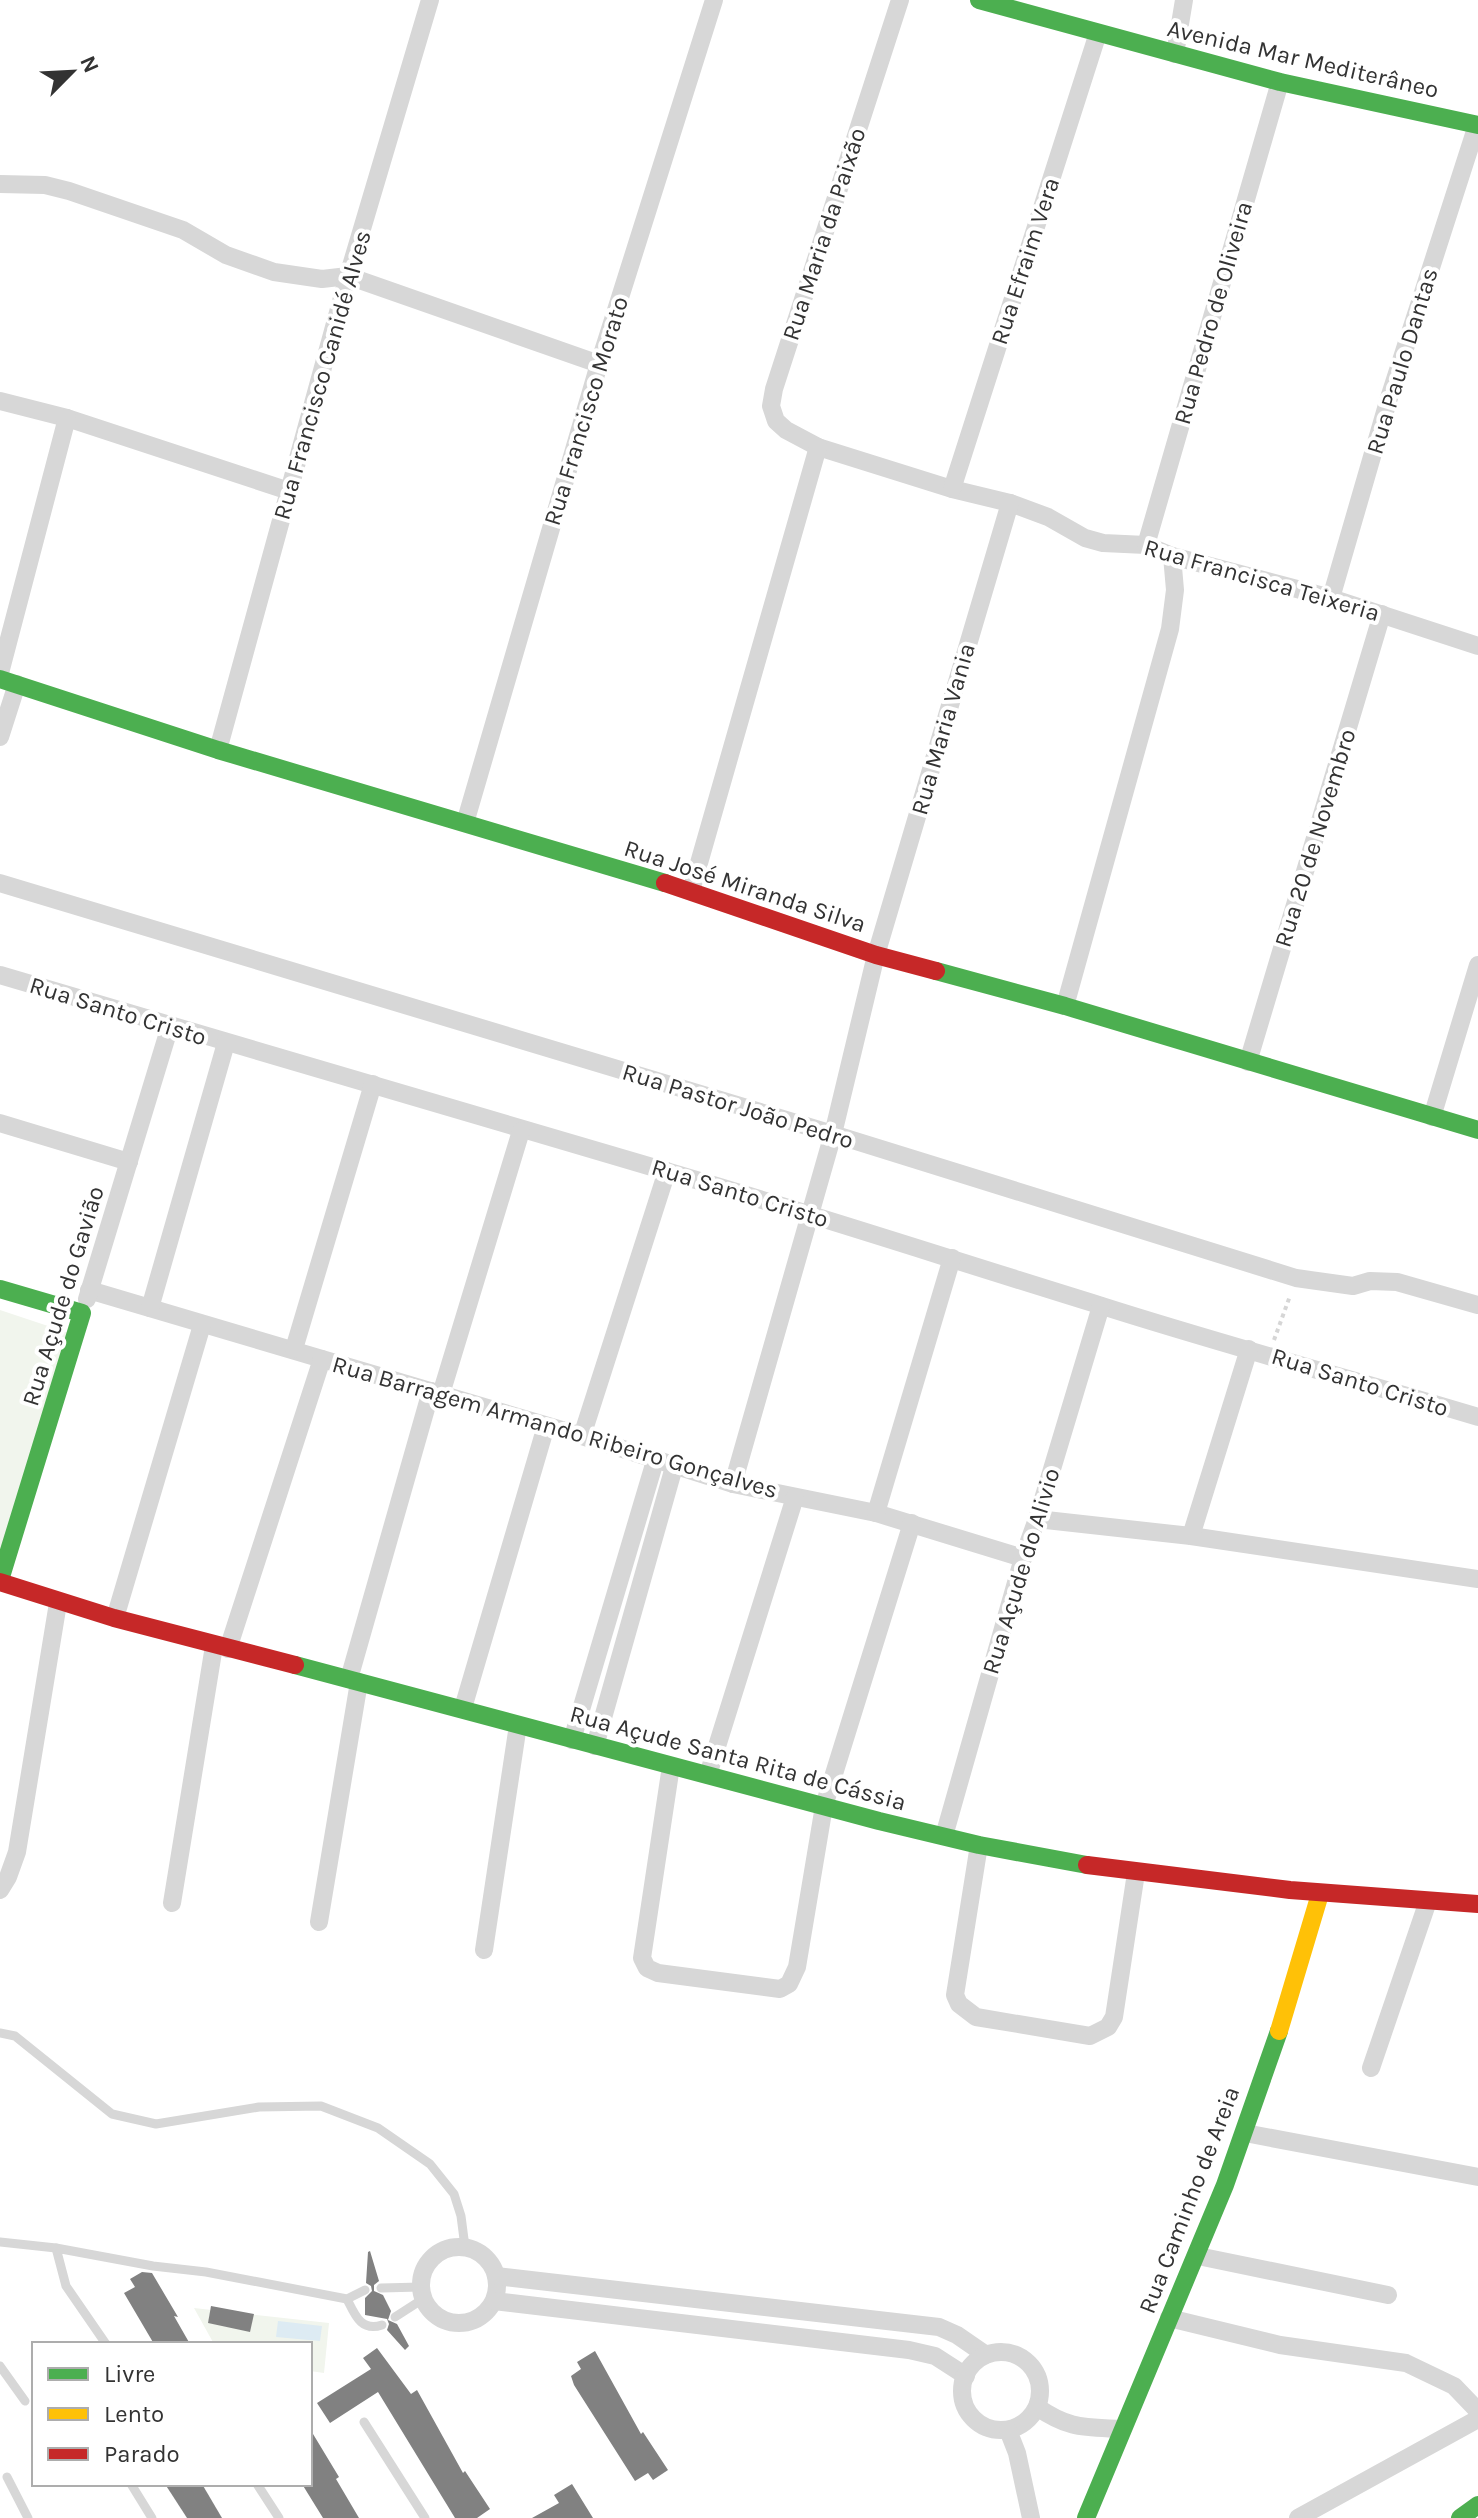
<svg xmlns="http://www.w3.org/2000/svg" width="1478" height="2518" font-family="Karla,sans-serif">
	<rect width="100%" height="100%" fill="#fff"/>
	<g fill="#f1f5ed">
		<path d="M 0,1310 L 72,1334 L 0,1572 Z"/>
		<path d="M 194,2308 L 329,2323 L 324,2373 L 310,2371 L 310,2344 L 214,2344 Z"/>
	</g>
	<path fill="#ddebf3" d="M 278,2321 L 322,2326 L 320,2341 L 276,2337 Z"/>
	<g fill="#818181">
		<path d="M 370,2251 L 379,2281 L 374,2285 L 374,2291 L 383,2295 L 391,2311 L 388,2320 L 397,2324 L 409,2346 L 405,2350 L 387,2330 L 389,2324 L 387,2319 L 365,2315 L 365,2298 L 372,2291 L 371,2286 L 366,2283 L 368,2252 Z"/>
		<path d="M 142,2272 L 152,2273 L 178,2317 L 174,2316 L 190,2344 L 154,2344 L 124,2293 L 135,2287 L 130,2279 Z"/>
		<path d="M 211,2306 L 254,2314 L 250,2332 L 208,2323 Z"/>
		<path d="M 377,2348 L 411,2394 L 417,2390 L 463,2473 L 465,2471 L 490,2509 L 477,2518 L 455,2518 L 378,2392 L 330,2423 L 317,2403 L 371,2369 L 363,2358 Z"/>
		<path d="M 595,2351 L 641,2434 L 643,2432 L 668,2470 L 653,2480 L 648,2473 L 635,2481 L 574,2385 L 571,2376 L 581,2369 L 577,2362 Z"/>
		<path d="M 310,2429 L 339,2477 L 336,2479 L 359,2518 L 323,2518 L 302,2484 L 310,2484 Z"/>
		<path d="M 165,2484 L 202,2484 L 222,2518 L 187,2518 Z"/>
		<path d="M 572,2484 L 593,2518 L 532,2518 L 559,2503 L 554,2495 Z"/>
	</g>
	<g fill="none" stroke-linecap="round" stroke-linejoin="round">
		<path stroke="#d6d6d6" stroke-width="4" stroke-dasharray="4 4" stroke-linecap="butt" d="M 1274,1340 L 1290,1296"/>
		<g stroke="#d7d7d7" stroke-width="9">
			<path d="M 0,2033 L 15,2036 L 112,2114 L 156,2124 L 259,2107 L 321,2106 L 378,2128 L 430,2164 L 454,2194 L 461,2216 L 465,2247"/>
			<path d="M 0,2242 L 56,2248"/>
			<path d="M 381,2288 L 421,2287"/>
			<path d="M 347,2299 C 355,2315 361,2332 382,2325"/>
			<path d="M 395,2317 L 423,2299"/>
			<path d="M 106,2344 L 66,2286 L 56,2248 L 153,2266 L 206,2272 L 347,2299 L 365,2290"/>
			<path d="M 0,2366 L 25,2401"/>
			<path d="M 364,2422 L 425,2518"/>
			<path d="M 7,2477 L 28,2518"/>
			<path d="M 131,2484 L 152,2518"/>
			<path d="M 257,2484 L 279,2518"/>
		</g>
		<g stroke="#d7d7d7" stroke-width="18">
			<path d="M 900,0 L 774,389 L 771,406 L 776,421 L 786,430 L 818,447 L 952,489 L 1010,503 L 1048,517 L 1085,538 L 1103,543 L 1146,545 L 1172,556 L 1331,598 L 1478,646"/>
			<path d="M 1175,54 L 1184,0"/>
			<path d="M 0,184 L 45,185 L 69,191 L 183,230 L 226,255 L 274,272 L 322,279 L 348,276 L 599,364"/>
			<path d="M 0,401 L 67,418 L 289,491"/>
			<path d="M 952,489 L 1098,33"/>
			<path d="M 1146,545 L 1280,82"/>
			<path d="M 1331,598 L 1389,398 L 1477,125"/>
			<path d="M 0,673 L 67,418"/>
			<path d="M 0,737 L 17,684"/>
			<path d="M 218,750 L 348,276 L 430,0"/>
			<path d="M 465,823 L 599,364 L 714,0"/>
			<path d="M 0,883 L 833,1134 L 1296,1278 L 1353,1286 L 1370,1281 L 1397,1282 L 1478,1305"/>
			<path d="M 691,891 L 818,447"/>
			<path d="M 0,975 C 223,1041 446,1107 669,1172 C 813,1214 956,1261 1099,1305 C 1224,1345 1352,1379 1478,1417"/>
			<path d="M 1065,1006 L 1170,629 L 1175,590 L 1172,556"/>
			<path d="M 1248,1062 L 1382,614"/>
			<path d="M 1432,1117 L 1478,965"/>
			<path d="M 0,1123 L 129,1162"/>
			<path d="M 89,1290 L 582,1436 L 733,1484 L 876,1513 L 1023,1558"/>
			<path d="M 87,1299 L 170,1026"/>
			<path d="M 150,1308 L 226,1043"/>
			<path d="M 294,1349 L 373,1084"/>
			<path d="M 441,1394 L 521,1131"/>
			<path d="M 582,1436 L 667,1171"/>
			<path d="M 733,1484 L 833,1134 L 876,955 L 1010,503"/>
			<path d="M 876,1513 L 952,1258"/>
			<path d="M 1037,1519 L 1191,1536 L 1478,1579"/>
			<path d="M 1191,1536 L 1249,1349"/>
			<path d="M 115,1618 L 202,1325"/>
			<path d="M 228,1649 L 322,1359"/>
			<path d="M 349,1679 L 431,1391"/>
			<path d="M 463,1708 L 546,1426"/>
			<path d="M 572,1740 L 655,1461"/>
			<path d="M 595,1746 L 674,1467"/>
			<path d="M 671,1766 L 642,1958 L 647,1968 L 658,1973 L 780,1989 L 789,1984 L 797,1967 L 824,1806 L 912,1523"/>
			<path d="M 708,1775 L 795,1497"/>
			<path d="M 944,1836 L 1023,1558 L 1037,1519 L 1101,1306"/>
			<path d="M 979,1845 L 955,1995 L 959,2004 L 976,2017 L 1090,2036 L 1108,2027 L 1114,2017 L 1136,1873"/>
			<path d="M 0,1890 L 8,1877 L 17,1852 L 58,1603"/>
			<path d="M 172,1903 L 214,1646"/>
			<path d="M 319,1922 L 359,1682"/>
			<path d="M 484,1950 L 518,1725"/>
			<path d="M 1371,2068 L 1428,1901"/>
			<path d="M 1245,2133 L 1478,2177"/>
			<circle cx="459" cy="2285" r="38"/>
			<path d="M 1198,2256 L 1388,2295"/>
			<path d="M 496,2276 L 939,2327 L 957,2335 L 986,2355"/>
			<path d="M 494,2301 L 909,2350 L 935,2356 L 966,2376"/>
			<path d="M 1169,2318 L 1280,2345 L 1406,2363 L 1454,2386 L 1478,2411"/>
			<circle cx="1001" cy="2391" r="39"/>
			<path d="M 1037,2407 C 1069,2429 1083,2427 1121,2429"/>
			<path d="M 1008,2430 L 1017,2453 L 1031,2518"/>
			<path d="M 1298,2518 L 1478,2419"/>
		</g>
		<g stroke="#4caf50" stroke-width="18">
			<path d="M 979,0 L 1280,82 L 1478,125"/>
			<path d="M 0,679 L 218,750 L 665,883"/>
			<path d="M 936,971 L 1065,1006 L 1478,1130"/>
			<path d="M 0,1289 L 82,1313 L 0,1580"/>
			<path d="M 295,1665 L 879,1821 L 979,1845 L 1087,1865"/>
			<path d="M 1086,2518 L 1225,2185 L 1279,2031"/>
			<path d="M 1460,2518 L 1478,2505"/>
		</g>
		<path stroke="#ffc107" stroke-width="18" d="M 1279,2031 L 1320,1894"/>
		<g stroke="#c62828" stroke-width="18">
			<path d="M 665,883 L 876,955 L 936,971"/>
			<path d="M 0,1582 L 114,1618 L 295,1665"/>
			<path d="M 1087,1865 L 1290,1890 L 1478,1904"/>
		</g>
	</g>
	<g text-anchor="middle" stroke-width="8" stroke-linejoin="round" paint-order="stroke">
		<g font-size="24" fill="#333" stroke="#fff">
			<text transform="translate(1303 59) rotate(13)" y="8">Avenida Mar Mediterâneo</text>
			<text transform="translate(824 234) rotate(-72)" y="8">Rua Maria da Paixão</text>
			<text transform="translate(1025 261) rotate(-72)" y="8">Rua Efraim Vera</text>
			<text transform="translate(1213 313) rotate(-74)" y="8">Rua Pedro de Oliveira</text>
			<text transform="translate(1402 361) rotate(-73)" y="8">Rua Paulo Dantas</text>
			<text transform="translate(322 375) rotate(-74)" y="8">Rua Francisco Canidé Alves</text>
			<text transform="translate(586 411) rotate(-73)" y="8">Rua Francisco Morato</text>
			<text transform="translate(1262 580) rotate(16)" y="8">Rua Francisca Teixeria</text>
			<text transform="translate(943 729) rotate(-74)" y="8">Rua Maria Vania</text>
			<text transform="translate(1315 838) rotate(-73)" y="8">Rua 20 de Novembro</text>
			<text transform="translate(745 886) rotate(18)" y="8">Rua José Miranda Silva</text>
			<text transform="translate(118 1011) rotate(17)" y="8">Rua Santo Cristo</text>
			<text transform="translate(738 1106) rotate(17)" y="8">Rua Pastor João Pedro</text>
			<text transform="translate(740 1193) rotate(17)" y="8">Rua Santo Cristo</text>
			<text transform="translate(63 1296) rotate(-73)" y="8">Rua Açude do Gavião</text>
			<text transform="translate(1360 1382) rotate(17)" y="8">Rua Santo Cristo</text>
			<text transform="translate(555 1427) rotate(16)" y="8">Rua Barragem Armando Ribeiro Gonçalves</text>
			<text transform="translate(1021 1571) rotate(-73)" y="8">Rua Açude do Alivio</text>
			<text transform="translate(738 1758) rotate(15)" y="8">Rua Açude Santa Rita de Cássia</text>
			<text transform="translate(1189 2200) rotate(-69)" y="8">Rua Caminho de Areia</text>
		</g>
	</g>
	<rect x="32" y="2342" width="280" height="144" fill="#ffffff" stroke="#adadad" stroke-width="2"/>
	<rect x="48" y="2368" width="40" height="12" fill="#4caf50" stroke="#adadad" stroke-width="2"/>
	<text x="104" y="2382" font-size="24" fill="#333333">Livre</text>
	<rect x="48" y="2408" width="40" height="12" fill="#ffc107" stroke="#adadad" stroke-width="2"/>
	<text x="104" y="2422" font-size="24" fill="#333333">Lento</text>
	<rect x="48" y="2448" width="40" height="12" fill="#c62828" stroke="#adadad" stroke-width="2"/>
	<text x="104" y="2462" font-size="24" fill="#333333">Parado</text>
	<g transform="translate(72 72) rotate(66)" stroke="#ffffff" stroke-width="6" paint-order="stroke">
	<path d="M0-6L14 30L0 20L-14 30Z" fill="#333333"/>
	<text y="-12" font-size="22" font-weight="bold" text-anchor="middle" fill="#333333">N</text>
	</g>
</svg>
